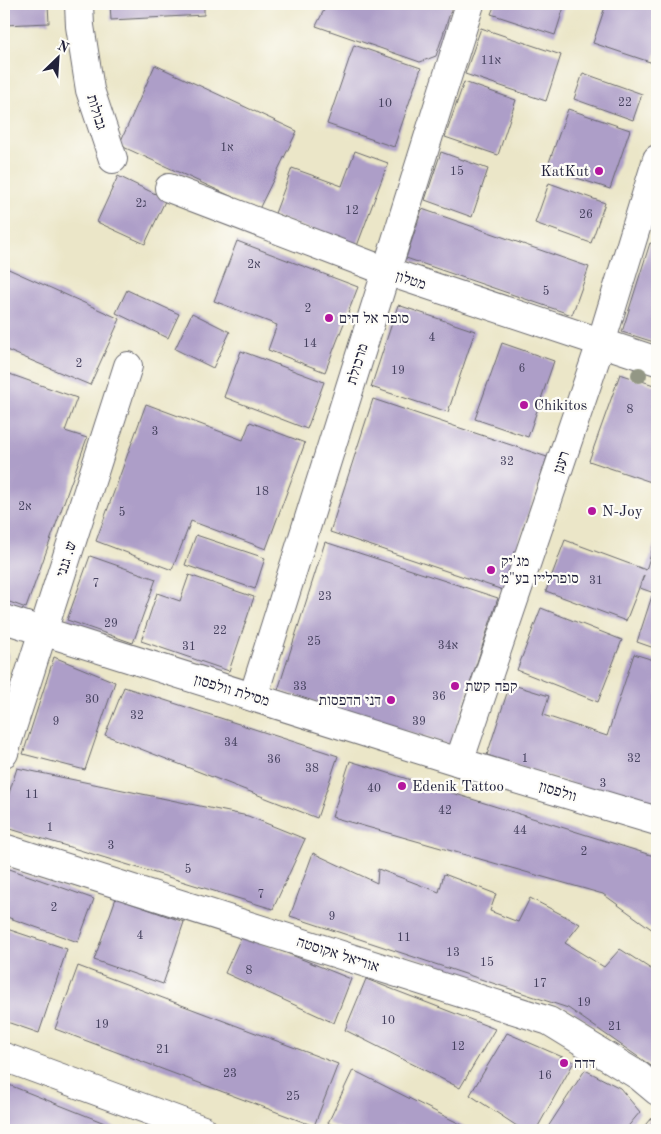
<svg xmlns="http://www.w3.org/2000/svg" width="661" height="1134" font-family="'Old Standard TT','Frank Ruhl Libre',serif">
	<rect width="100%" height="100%" fill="#fdfcf7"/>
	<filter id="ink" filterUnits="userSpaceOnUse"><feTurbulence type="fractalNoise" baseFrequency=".02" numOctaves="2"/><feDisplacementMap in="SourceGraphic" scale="10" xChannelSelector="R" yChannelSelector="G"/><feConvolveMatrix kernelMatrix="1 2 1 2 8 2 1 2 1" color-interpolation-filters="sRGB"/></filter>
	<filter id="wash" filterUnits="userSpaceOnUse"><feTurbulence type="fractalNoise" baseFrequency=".0096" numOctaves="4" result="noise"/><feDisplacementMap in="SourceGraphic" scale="20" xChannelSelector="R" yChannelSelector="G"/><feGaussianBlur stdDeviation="1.12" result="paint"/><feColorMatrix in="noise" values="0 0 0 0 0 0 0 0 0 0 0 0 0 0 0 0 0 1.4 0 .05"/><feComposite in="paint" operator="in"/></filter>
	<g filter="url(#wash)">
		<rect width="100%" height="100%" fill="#ebe6c8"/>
		<g id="blocks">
			<g fill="#ad9ec8">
				<path d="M 4,4 L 48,4 L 49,23 L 4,25 Z"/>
				<path d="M 110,4 L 204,4 L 204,15 L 111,20 Z"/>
				<path d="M 327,4 L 453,4 L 436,56 L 420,62 L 316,26 Z"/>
				<path d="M 495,4 L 554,4 L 564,7 L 555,35 L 491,14 Z"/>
				<path d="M 606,4 L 657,4 L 657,49 L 653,63 L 593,43 Z"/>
				<path d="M 481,28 L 561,55 L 546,101 L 465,74 Z"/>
				<path d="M 354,45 L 421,68 L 394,147 L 327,124 Z"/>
				<path d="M 155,65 L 297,131 L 259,209 L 119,145 Z"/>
				<path d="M 583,73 L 642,94 L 633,120 L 574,99 Z"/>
				<path d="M 464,82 L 516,100 L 498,155 L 445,137 Z"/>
				<path d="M 568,109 L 630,130 L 610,189 L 547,168 Z"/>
				<path d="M 355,151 L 388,163 L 357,246 L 274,216 L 292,168 L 342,186 Z"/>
				<path d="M 441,152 L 488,169 L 472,217 L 425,200 Z"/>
				<path d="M 118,176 L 166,199 L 145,244 L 97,222 Z"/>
				<path d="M 549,183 L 605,203 L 591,243 L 535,223 Z"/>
				<path d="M 422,209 L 589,267 L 572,315 L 406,258 Z"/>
				<path d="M 237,241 L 358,287 L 325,372 L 268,350 L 277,325 L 214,301 Z"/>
				<path d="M 650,243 L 657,245 L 657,343 L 622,332 Z"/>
				<path d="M 4,267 L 120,319 L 90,385 L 4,349 Z"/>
				<path d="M 127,290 L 179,314 L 168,338 L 116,313 Z"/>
				<path d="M 398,305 L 475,331 L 448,412 L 371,387 Z"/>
				<path d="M 192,313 L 230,332 L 213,368 L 175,349 Z"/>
				<path d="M 502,343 L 554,361 L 528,437 L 475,419 Z"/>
				<path d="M 241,351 L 324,382 L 307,429 L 224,397 Z"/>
				<path d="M 4,372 L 77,398 L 65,431 L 87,438 L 26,608 L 4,600 Z"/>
				<path d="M 620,374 L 657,386 L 657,484 L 589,461 Z"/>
				<path d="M 373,399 L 547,457 L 503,590 L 330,532 Z"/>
				<path d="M 146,404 L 243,440 L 250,422 L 305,443 L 266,549 L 191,521 L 172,570 L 96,541 Z"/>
				<path d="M 196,535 L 265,558 L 255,589 L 185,565 Z"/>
				<path d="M 657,535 L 657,594 L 640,588 L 644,575 L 626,621 L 546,591 L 565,540 L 646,570 Z"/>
				<path d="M 325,542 L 498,598 L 450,745 L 278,690 Z"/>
				<path d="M 90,556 L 156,579 L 133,643 L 67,620 Z"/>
				<path d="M 189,575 L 254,597 L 229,671 L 141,641 L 157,593 L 180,601 Z"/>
				<path d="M 652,596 L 657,598 L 657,649 L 637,642 Z"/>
				<path d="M 541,608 L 622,640 L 598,702 L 517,670 Z"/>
				<path d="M 4,652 L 9,654 L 4,668 Z"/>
				<path d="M 634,654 L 657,661 L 657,788 L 650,810 L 487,755 L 510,684 L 549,696 L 543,715 L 607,736 Z"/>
				<path d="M 54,657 L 115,682 L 85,770 L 23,754 Z"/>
				<path d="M 124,687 L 338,756 L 317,818 L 105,735 Z"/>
				<path d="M 350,761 L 657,857 L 657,933 L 603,894 L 332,817 Z"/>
				<path d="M 17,768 L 248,816 L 305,839 L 273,909 L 4,827 L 4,809 Z"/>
				<path d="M 313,853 L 377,883 L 378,869 L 439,892 L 444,874 L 496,894 L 490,911 L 518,922 L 530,898 L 580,924 L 565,943 L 604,967 L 620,949 L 657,973 L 657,995 L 654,998 L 657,1000 L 657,1070 L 568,1008 L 290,916 Z"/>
				<path d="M 4,867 L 94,899 L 78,942 L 4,916 Z"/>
				<path d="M 116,898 L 184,922 L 163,984 L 94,960 Z"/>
				<path d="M 4,928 L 67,949 L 39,1033 L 4,1021 Z"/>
				<path d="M 242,935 L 351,979 L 334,1023 L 225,973 Z"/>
				<path d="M 78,966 L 338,1064 L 314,1126 L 55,1029 Z"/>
				<path d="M 366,979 L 495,1029 L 460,1088 L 345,1030 Z"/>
				<path d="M 507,1033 L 574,1062 L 536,1130 L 523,1130 L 470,1095 Z"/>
				<path d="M 353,1070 L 464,1126 L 469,1130 L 345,1130 L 328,1123 Z"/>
				<path d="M 585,1070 L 620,1088 L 640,1112 L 625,1130 L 546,1130 Z"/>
				<path d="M 4,1083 L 67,1108 L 122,1130 L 4,1130 Z"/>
				<path d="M 651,1118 L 657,1124 L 657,1130 L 641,1130 Z"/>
			</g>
		</g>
	</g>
	<g filter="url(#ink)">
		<use href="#blocks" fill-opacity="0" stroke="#68676c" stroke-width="1"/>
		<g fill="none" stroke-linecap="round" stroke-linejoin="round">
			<g stroke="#68676c" stroke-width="30">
				<g id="street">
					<path d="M 79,4 L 80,26 L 90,90 L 113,159"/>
					<path d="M 169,188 L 386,271 L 657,361"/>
					<path d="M 4,619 L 459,762 L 657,821"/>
					<path d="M 253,697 L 470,4"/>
					<path d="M 4,753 L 128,366"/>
					<path d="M 459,762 L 601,343 L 657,159"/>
					<path d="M 4,848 L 549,1021 L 639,1076 L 657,1091"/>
					<path d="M 4,1057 L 203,1130"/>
				</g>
			</g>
			<use href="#street" stroke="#fff" stroke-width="28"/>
		</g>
		<circle fill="#939785" cx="639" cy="375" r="8"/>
	</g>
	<g fill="#b5179e" stroke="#fdfcf7" stroke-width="2">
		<circle cx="599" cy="171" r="5"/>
		<circle cx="329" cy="318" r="5"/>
		<circle cx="524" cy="405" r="5"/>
		<circle cx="592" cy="511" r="5"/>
		<circle cx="491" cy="570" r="5"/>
		<circle cx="455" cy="686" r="5"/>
		<circle cx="391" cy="700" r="5"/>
		<circle cx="402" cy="786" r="5"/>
		<circle cx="564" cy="1063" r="5"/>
	</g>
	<g text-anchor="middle" stroke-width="4.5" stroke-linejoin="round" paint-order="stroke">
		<g font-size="12" fill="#45415e">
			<text x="491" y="64">11א</text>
			<text x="625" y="106">22</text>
			<text x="385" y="107">10</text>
			<text x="227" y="151">1א</text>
			<text x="457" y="175">15</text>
			<text x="141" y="207">2ג</text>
			<text x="352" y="214">12</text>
			<text x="586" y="218">26</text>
			<text x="254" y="268">2א</text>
			<text x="546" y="295">5</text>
			<text x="308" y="312">2</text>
			<text x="432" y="341">4</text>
			<text x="310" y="347">14</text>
			<text x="79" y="367">2</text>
			<text x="522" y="372">6</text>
			<text x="398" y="374">19</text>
			<text x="630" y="413">8</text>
			<text x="155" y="435">3</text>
			<text x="507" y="465">32</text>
			<text x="262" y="495">18</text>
			<text x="25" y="510">2א</text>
			<text x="122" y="516">5</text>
			<text x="596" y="584">31</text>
			<text x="96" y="587">7</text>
			<text x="325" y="600">23</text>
			<text x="111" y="627">29</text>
			<text x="220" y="634">22</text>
			<text x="314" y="645">25</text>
			<text x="448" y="649">34א</text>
			<text x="189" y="650">31</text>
			<text x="300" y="690">33</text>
			<text x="439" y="700">36</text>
			<text x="92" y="703">30</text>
			<text x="137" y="719">32</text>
			<text x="56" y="725">9</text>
			<text x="419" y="725">39</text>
			<text x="231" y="746">34</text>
			<text x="525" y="762">1</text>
			<text x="634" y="762">32</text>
			<text x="274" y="763">36</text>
			<text x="312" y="772">38</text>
			<text x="603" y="787">3</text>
			<text x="374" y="792">40</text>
			<text x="32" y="798">11</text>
			<text x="445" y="814">42</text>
			<text x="50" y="831">1</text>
			<text x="520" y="834">44</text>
			<text x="111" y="849">3</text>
			<text x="584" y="855">2</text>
			<text x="188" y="873">5</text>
			<text x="261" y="898">7</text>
			<text x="54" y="911">2</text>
			<text x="332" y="920">9</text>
			<text x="140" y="939">4</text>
			<text x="404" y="941">11</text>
			<text x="453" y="956">13</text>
			<text x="487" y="966">15</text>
			<text x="249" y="974">8</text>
			<text x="540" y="987">17</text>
			<text x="584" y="1006">19</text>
			<text x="388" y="1024">10</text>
			<text x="102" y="1028">19</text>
			<text x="615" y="1030">21</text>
			<text x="458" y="1050">12</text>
			<text x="163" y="1053">21</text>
			<text x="230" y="1077">23</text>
			<text x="545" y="1079">16</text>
			<text x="293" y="1100">25</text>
		</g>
		<g font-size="15" fill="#22223b" stroke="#fdfcf7">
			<text transform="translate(97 112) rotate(73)" y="5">גבולות</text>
			<text transform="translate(411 280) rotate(18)" y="5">מטלון</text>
			<text transform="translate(357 364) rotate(-73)" y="5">מרכולת</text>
			<text transform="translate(561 462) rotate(-71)" y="5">רענן</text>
			<text transform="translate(66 559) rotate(-72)" y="5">ש. גנני</text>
			<text transform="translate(232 690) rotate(17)" y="5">מסילת וולפסון</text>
			<text transform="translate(558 791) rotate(17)" y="5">וולפסון</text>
			<text transform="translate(338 954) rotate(18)" y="5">אוריאל אקוסטה</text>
		</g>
		<g font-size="15" fill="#22223b" stroke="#fdfcf7" text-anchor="start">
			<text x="589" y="176" text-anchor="end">KatKut</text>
			<text x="339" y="323">סופר אל הים</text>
			<text x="534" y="410">Chikitos</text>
			<text x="602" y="516">N-Joy</text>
			<text x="501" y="566">מג'יק<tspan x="501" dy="17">סופרליין בע"מ</tspan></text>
			<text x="465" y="691">קפה קשת</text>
			<text x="381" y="705" text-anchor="end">דני הדפסות</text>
			<text x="412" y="791">Edenik Tattoo</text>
			<text x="574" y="1068">דדה</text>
		</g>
	</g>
	<rect width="661" height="1134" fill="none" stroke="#fdfcf7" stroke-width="20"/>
	<g transform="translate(58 58) rotate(25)" stroke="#fdfcf7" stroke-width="4" paint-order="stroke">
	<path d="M0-4L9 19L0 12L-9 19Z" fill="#22223b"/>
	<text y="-8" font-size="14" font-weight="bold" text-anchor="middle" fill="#22223b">N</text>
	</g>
</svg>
